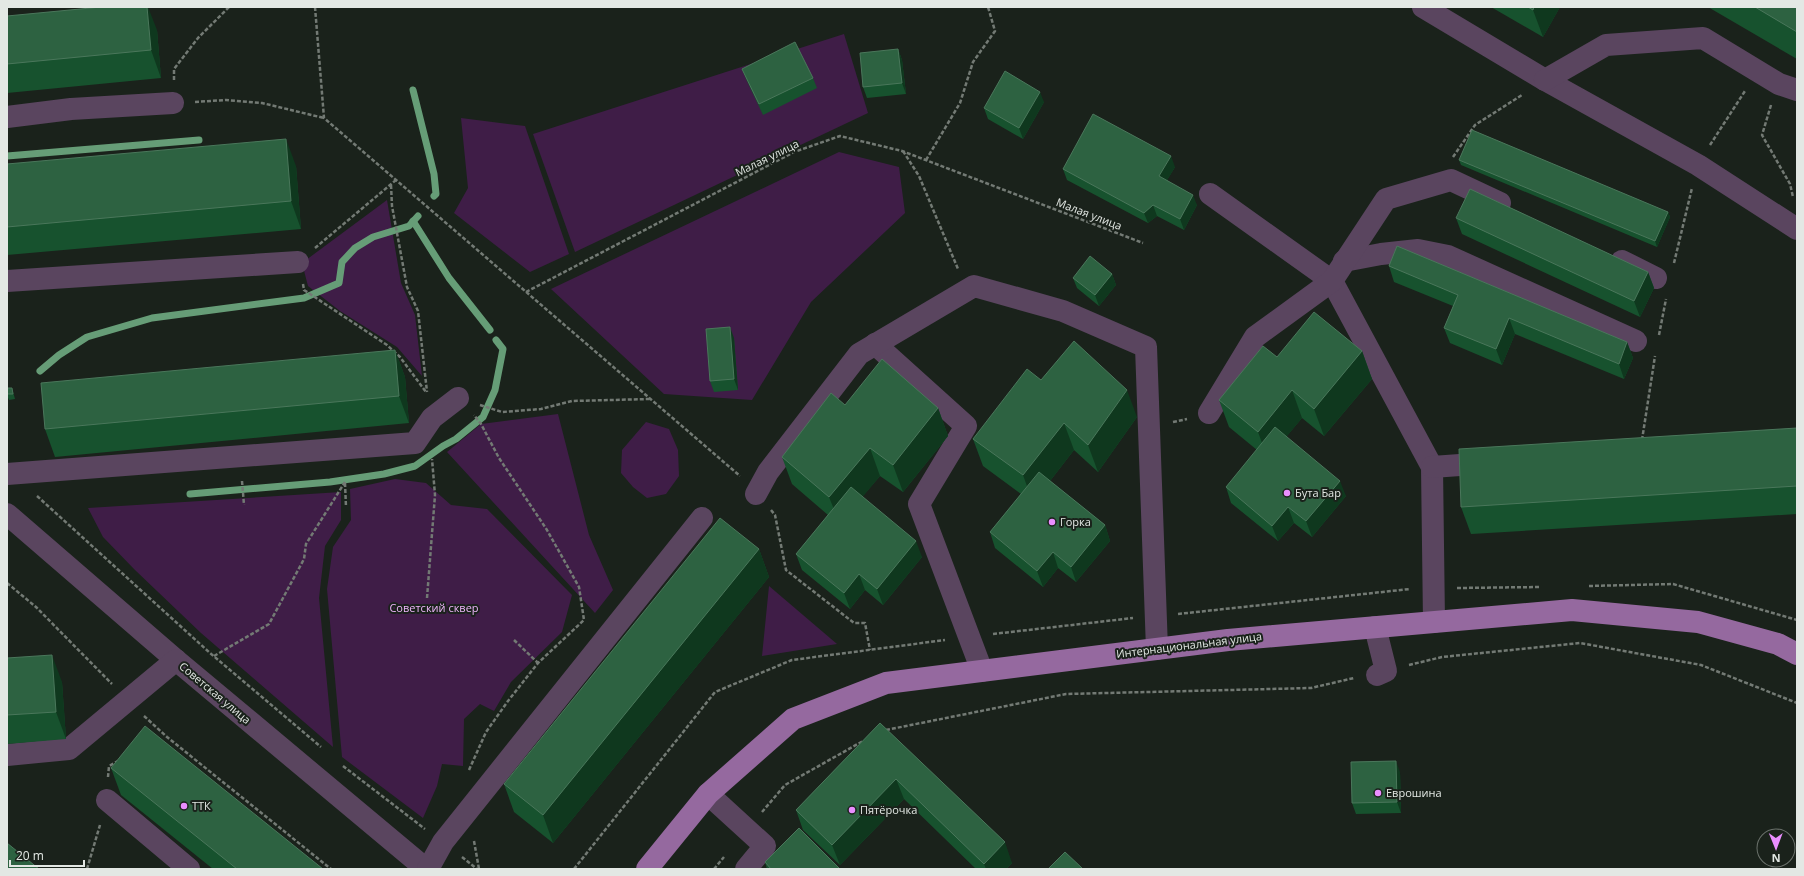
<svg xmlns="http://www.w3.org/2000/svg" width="1804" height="876" font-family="'Open Sans',sans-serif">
	<rect width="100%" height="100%" fill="#1a221b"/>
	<g fill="#3f1d47">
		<path d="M 844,34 L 868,113 L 575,252 L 533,134 Z"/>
		<path d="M 461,118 L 525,126 L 569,254 L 530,272 L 454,213 L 468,188 Z"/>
		<path d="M 839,152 L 899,167 L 905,213 L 811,302 L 752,400 L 664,394 L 551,289 Z"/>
		<path d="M 387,200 L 401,283 L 415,315 L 422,376 L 397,347 L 340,311 L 308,286 L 302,263 Z"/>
		<path d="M 558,414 L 589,535 L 613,590 L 595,613 L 447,452 L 481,424 Z"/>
		<path d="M 646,422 L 669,429 L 678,450 L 679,476 L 666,494 L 647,498 L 633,487 L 621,473 L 622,450 Z"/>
		<path d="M 395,479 L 426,483 L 451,505 L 487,509 L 572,595 L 562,632 L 511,682 L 494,711 L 480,704 L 464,719 L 463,766 L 442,764 L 437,786 L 423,818 L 342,757 L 327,589 L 333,547 L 351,520 L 350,489 Z"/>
		<path d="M 341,492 L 341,520 L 325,546 L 319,598 L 333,747 L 201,633 L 135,570 L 103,537 L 88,508 Z"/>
		<path d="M 769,586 L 837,644 L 762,656 Z"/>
	</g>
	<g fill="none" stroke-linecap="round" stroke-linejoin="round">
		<g stroke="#669d77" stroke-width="7">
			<path d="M 413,90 L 434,174 L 436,194 L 434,196"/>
			<path d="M 7,156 L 199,140"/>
			<path d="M 413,221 L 449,278 L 490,330"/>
			<path d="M 40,371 L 59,355 L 87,337 L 152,318 L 304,298 L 339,283 L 342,262 L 355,248 L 373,237 L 409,226 L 418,216"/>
			<path d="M 190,494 L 330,482 L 384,474 L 415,466 L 443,446 L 456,439 L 483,417 L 495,390 L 503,349 L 496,340"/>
		</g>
		<g stroke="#737a74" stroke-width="2.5" stroke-dasharray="4 2" stroke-linecap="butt">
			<path d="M 315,7 L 324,118 L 740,476"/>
			<path d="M 174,80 L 174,69 L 198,38 L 229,7"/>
			<path d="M 195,102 L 226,100 L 262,103 L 324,118"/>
			<path d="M 1771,105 L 1762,135 L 1790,184 L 1793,197"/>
			<path d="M 1710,145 L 1745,91"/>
			<path d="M 903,151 L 919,176 L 958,269"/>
			<path d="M 1453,157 L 1475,125 L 1522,95"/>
			<path d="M 926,160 L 960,103 L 973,62 L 995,31 L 988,7"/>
			<path d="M 391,185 L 392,206 L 407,287 L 418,311 L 427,392"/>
			<path d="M 315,248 L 396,180"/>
			<path d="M 1674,263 L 1692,188"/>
			<path d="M 303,284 L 304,290 L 387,345 L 400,357 L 426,392"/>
			<path d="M 526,292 L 794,152 L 840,136 L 902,151 L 1143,243"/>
			<path d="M 1659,335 L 1666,299"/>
			<path d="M 480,405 L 502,412 L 541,409 L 572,401 L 650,399"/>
			<path d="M 1173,422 L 1187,419"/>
			<path d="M 1642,440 L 1655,356"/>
			<path d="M 242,481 L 244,505"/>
			<path d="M 345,483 L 346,507"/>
			<path d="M 37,496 L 210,653 L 321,747"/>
			<path d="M 771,510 L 775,515 L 786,570 L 854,623 L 865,623 L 870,650"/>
			<path d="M 7,583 L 36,607 L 112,684"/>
			<path d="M 1589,586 L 1673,584 L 1797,620"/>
			<path d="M 1457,588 L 1540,587"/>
			<path d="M 427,598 L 435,495 L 432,459"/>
			<path d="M 1178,614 L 1410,589"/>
			<path d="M 993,634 L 1133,618"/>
			<path d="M 514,640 L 538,663"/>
			<path d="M 214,656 L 269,624 L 304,559 L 306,544 L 345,482"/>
			<path d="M 1409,665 L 1442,657 L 1580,643 L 1701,665 L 1797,703"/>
			<path d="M 144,716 L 167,737 L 331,869"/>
			<path d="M 886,730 L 1066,694 L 1311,688 L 1354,678"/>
			<path d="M 343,766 L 425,829"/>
			<path d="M 469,770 L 486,732 L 508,701 L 538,663 L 584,620 L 579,587 L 547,530 L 499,458 L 481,424 L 474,415"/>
			<path d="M 108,777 L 109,766 L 118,761"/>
			<path d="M 762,812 L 785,785 L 863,741"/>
			<path d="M 474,841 L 479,869"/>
			<path d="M 462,857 L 477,869"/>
			<path d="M 87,869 L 100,825"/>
			<path d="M 574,869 L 715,692 L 792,660 L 945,640"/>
			<path d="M 714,869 L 724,857"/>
		</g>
		<g stroke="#5a455f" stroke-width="22">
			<path d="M 1423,7 L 1545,80 L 1698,165 L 1797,229"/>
			<path d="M 1545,80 L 1606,45 L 1703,38 L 1779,84 L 1797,90"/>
			<path d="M 7,117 L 71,109 L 173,103"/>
			<path d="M 1210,194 L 1332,281 L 1432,467 L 1434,622"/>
			<path d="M 1344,261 L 1381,254 L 1418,250 L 1448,256 L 1636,341"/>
			<path d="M 1622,261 L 1656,278"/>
			<path d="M 7,281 L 298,262"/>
			<path d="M 875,344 L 966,426 L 919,504 L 982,671"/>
			<path d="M 1209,413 L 1255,337 L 1332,281 L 1386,199 L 1451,180 L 1500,203"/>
			<path d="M 1432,467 L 1488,463"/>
			<path d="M 7,474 L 415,443 L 432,418 L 458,398"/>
			<path d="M 756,494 L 768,472 L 859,354 L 974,286 L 1063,311 L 1146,347 L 1157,649"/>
			<path d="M 7,514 L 176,660 L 426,869"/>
			<path d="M 1375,627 L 1386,671 L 1377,675"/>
			<path d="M 7,755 L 69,749 L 176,660"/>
			<path d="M 708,794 L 765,846 L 746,869"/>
			<path d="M 107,800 L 189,869"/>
			<path d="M 428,869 L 443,842 L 702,518"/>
		</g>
		<path stroke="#95699f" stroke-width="22" d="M 647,869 L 708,794 L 793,719 L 886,683 L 1228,640 L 1572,610 L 1698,622 L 1778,644 L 1797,654"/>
	</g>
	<g fill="#17522e">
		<path d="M 1491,7 L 1560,7 L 1543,37 Z"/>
		<path d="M 1708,7 L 1797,7 L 1797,59 Z"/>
		<path d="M 7,16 L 157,30 L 161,78 L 7,93 Z"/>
		<path d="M 898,49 L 902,60 L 906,94 L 867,98 L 863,87 Z"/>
		<path d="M 742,69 L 813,78 L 817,88 L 763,115 L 746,79 Z"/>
		<path d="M 1044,102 L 1023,139 L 988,119 L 984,108 Z"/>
		<path d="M 1459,160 L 1668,212 L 1670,217 L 1657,247 L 1461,165 Z"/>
		<path d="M 7,164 L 296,166 L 301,229 L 7,255 Z"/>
		<path d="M 1175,167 L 1167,180 L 1197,205 L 1184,230 L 1157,216 L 1148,223 L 1067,180 L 1063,169 Z"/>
		<path d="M 1456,218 L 1648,272 L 1654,288 L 1640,317 L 1462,234 Z"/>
		<path d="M 1389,266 L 1627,342 L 1633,358 L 1624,379 L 1515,334 L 1502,365 L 1450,343 L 1444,328 L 1453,306 L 1394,282 Z"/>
		<path d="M 1112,274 L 1116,285 L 1099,306 L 1077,288 L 1073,278 Z"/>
		<path d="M 734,338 L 738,390 L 714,392 L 710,381 Z"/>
		<path d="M 395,350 L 405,377 L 409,423 L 55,457 L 45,429 Z"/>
		<path d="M 1362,351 L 1372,379 L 1324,436 L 1302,418 L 1286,437 L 1346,496 L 1312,537 L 1294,523 L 1278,541 L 1231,503 L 1226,487 L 1257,450 L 1229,427 L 1219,400 L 1277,357 Z"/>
		<path d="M 1041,380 L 1137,417 L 1098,472 L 1074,450 L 1050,481 L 1105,525 L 1110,541 L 1076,582 L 1058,568 L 1043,587 L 995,548 L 990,532 L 1021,494 L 983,466 L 973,439 Z"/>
		<path d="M 7,388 L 12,388 L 15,399 L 9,400 L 7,395 Z"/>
		<path d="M 845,405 L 938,408 L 948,436 L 903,492 L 880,476 L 862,497 L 922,557 L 883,605 L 865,590 L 850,609 L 802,570 L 796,554 L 828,515 L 792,484 L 782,457 Z"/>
		<path d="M 1797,428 L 1797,514 L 1471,534 L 1461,507 Z"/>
		<path d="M 759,549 L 769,577 L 553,843 L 514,812 L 504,784 Z"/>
		<path d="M 7,658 L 62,682 L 66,739 L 7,744 Z"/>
		<path d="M 880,723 L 1012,863 L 1006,869 L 976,869 L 904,799 L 840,865 L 803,830 L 796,810 Z"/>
		<path d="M 111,768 L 323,869 L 213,869 L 121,795 Z"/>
		<path d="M 1400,772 L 1401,813 L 1356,814 L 1352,803 Z"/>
		<path d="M 765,862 L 840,869 L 767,869 Z"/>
	</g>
	<g fill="#0f381e">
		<path d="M 147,7 L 148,7 L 157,30 L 161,78 L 151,50 Z"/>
		<path d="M 1534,7 L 1560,7 L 1543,37 L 1533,10 Z"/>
		<path d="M 898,49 L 902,60 L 906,94 L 902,83 Z"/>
		<path d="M 1040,92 L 1044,102 L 1023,139 L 1019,128 Z"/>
		<path d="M 286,139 L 296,166 L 301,229 L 291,201 Z"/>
		<path d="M 1171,156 L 1175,167 L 1163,187 L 1159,176 Z"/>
		<path d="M 1193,195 L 1197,205 L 1184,230 L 1180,219 Z"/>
		<path d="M 1153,205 L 1157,216 L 1148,223 L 1144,213 Z"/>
		<path d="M 1668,212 L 1670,217 L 1657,247 L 1655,241 Z"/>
		<path d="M 1648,272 L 1654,288 L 1640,317 L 1634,301 Z"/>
		<path d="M 1112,274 L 1116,285 L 1099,306 L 1095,295 Z"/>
		<path d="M 1509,318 L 1515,334 L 1502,365 L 1496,349 Z"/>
		<path d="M 730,327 L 734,338 L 738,390 L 734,379 Z"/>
		<path d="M 1627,342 L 1633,358 L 1624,379 L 1619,364 Z"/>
		<path d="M 395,350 L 405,377 L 409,423 L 399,396 Z"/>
		<path d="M 1362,351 L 1372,379 L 1324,436 L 1314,409 Z"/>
		<path d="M 1127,390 L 1137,417 L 1098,472 L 1088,445 Z"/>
		<path d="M 1292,390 L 1302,418 L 1268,459 L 1258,432 Z"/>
		<path d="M 938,408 L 948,436 L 903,492 L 893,465 Z"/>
		<path d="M 1064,423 L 1074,450 L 1033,503 L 1023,475 Z"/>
		<path d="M 870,448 L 880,476 L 840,524 L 829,497 Z"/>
		<path d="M 1340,481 L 1346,496 L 1312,537 L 1306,521 Z"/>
		<path d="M 1288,507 L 1294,523 L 1278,541 L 1272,526 Z"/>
		<path d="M 1105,525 L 1110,541 L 1076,582 L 1071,567 Z"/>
		<path d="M 916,541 L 922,557 L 883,605 L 877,589 Z"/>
		<path d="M 759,549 L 769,577 L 553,843 L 543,815 Z"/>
		<path d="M 1053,552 L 1058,568 L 1043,587 L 1037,571 Z"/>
		<path d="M 859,574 L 865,590 L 850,609 L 844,593 Z"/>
		<path d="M 52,655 L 62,682 L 66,739 L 56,712 Z"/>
		<path d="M 1396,761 L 1400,772 L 1401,813 L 1397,802 Z"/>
		<path d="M 896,779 L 904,799 L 840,865 L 832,845 Z"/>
		<path d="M 1005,842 L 1012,863 L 1006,869 L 986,869 L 984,864 Z"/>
	</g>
	<g fill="#2d6241" stroke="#4a775b">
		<path d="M 101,7 L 147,7 L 151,50 L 7,64 L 7,16 Z"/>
		<path d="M 1528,7 L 1534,7 L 1533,10 Z"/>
		<path d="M 1755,7 L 1797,7 L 1797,32 Z"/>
		<path d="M 795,42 L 813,78 L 759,104 L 742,69 Z"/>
		<path d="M 898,49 L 902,83 L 863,87 L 860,53 Z"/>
		<path d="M 1005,71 L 1040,92 L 1019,128 L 984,108 Z"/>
		<path d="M 1093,114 L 1171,156 L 1159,176 L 1193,195 L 1180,219 L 1153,205 L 1144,213 L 1063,169 Z"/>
		<path d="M 1472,130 L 1668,212 L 1655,241 L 1459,160 Z"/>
		<path d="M 286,139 L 291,201 L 7,227 L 7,164 Z"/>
		<path d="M 1470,189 L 1648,272 L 1634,301 L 1456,218 Z"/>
		<path d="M 1397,246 L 1627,342 L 1619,364 L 1509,318 L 1496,349 L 1444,328 L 1458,295 L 1389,266 Z"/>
		<path d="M 1090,256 L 1112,274 L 1095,295 L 1073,278 Z"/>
		<path d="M 1314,312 L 1362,351 L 1314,409 L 1292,390 L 1258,432 L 1219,400 L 1263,346 L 1277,357 Z"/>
		<path d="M 730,327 L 734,379 L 710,381 L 706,329 Z"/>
		<path d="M 1074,341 L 1127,390 L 1088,445 L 1064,423 L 1023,475 L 973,439 L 1027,369 L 1041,380 Z"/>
		<path d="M 395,350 L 399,396 L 45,429 L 41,383 Z"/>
		<path d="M 882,359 L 938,408 L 893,465 L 870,448 L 829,497 L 782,457 L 831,393 L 845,405 Z"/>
		<path d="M 7,388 L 12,388 L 13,394 L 7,394 Z"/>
		<path d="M 1275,427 L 1340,481 L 1306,521 L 1288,507 L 1272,526 L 1226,487 Z"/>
		<path d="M 1797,428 L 1797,486 L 1461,507 L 1459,449 Z"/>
		<path d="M 1039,472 L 1105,525 L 1071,567 L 1053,552 L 1037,571 L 990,532 Z"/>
		<path d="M 851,487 L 916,541 L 877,589 L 859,574 L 844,593 L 796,554 Z"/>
		<path d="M 720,518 L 759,549 L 543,815 L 504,784 Z"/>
		<path d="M 52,655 L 56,712 L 7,715 L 7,658 Z"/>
		<path d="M 880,723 L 1005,842 L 984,864 L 896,779 L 832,845 L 796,810 Z"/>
		<path d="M 145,726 L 323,869 L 237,869 L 111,768 Z"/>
		<path d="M 1396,761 L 1397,802 L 1352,803 L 1351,762 Z"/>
		<path d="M 799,828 L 840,869 L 771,869 L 765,862 Z"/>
		<path d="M 7,843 L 39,869 L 7,869 Z"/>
		<path d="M 1065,852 L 1082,868 L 1080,869 L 1048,869 Z"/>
	</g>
	<g fill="#e98efe" stroke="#1a221b" stroke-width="1.5">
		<circle cx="1287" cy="493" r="4"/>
		<circle cx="1052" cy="522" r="4"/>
		<circle cx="1378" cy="793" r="4"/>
		<circle cx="184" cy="806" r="4"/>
		<circle cx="852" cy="810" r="4"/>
	</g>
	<g text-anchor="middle" stroke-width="4" stroke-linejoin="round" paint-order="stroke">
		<g font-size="11" fill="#e3e8e4" stroke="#1a221b">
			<text transform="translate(767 158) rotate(-26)" y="4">Малая улица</text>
			<text transform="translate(1089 214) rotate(21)" y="4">Малая улица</text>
			<text transform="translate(1189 645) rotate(-7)" y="4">Интернациональная улица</text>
			<text transform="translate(215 693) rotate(40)" y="4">Советская улица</text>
		</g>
		<g font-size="11" fill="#e3e8e4" stroke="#1a221b" text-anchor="start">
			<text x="1295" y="497">Бута Бар</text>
			<text x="1060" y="526">Горка</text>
			<text x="1386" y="797">Еврошина</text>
			<text x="192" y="810">ТТК</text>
			<text x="860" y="814">Пятёрочка</text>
		</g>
		<g font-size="11" fill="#efb6fc" stroke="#1a221b">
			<text x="434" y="612">Советский сквер</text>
		</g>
	</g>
	<rect width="1804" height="876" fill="none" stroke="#e3e8e4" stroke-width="16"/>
	<g transform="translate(1776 848) rotate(179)"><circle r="19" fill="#1a221b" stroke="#6a716b"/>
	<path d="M0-3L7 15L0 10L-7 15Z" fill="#e98efe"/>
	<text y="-6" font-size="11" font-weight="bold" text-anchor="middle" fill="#e3e8e4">N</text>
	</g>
	<path d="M10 860v6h74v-6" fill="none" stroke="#e3e8e4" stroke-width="2"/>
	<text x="16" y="860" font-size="12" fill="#e3e8e4" stroke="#1a221b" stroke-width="3" paint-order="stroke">20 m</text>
</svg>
